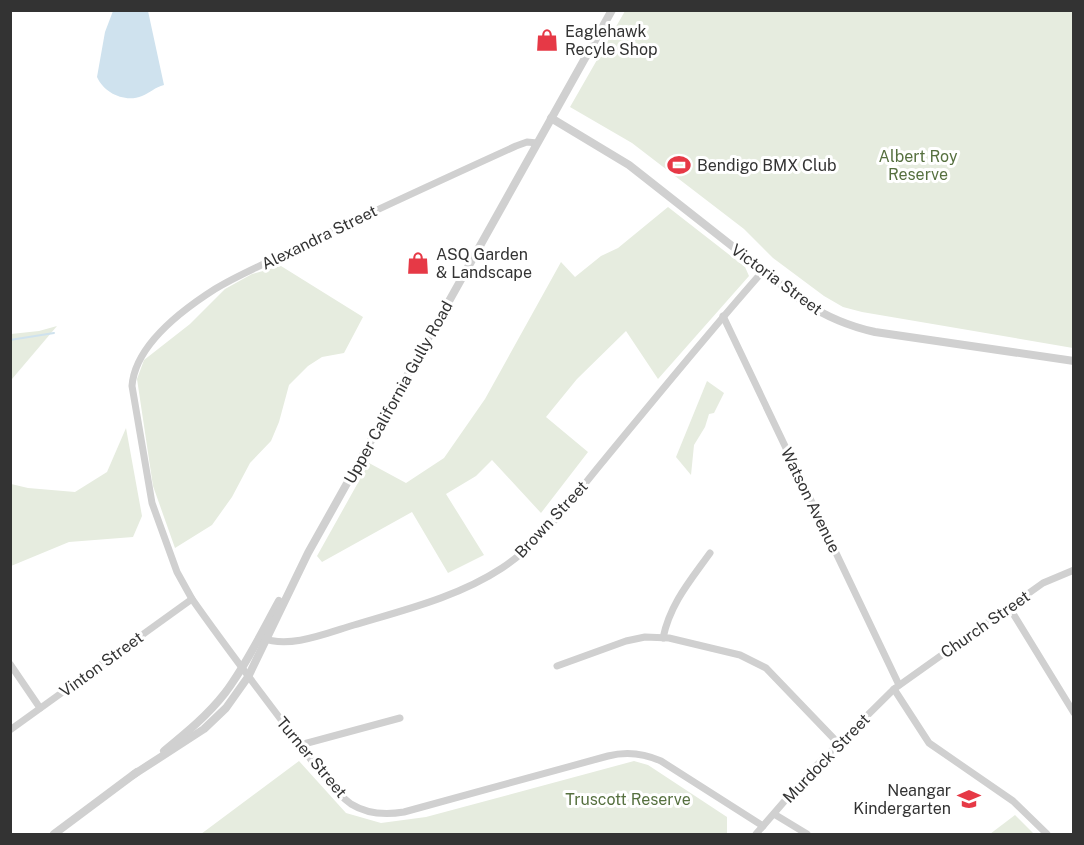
<svg xmlns="http://www.w3.org/2000/svg" width="1084" height="845" font-family="'Public Sans',sans-serif">
	<rect width="100%" height="100%" fill="#fff"/>
	<g fill="#e6ecdf">
		<path d="M 625,11 L 1073,11 L 1073,348 L 862,312 L 843,307 L 824,296 L 773,258 L 744,229 L 632,143 L 570,107 Z"/>
		<path d="M 668,207 L 745,267 L 749,276 L 658,379 L 626,331 L 577,379 L 546,417 L 588,452 L 541,513 L 492,460 L 476,476 L 446,494 L 484,555 L 448,573 L 412,512 L 322,562 L 317,556 L 369,463 L 406,483 L 444,458 L 485,399 L 561,262 L 575,277 L 601,256 L 618,248 Z"/>
		<path d="M 281,266 L 363,317 L 344,353 L 322,357 L 308,366 L 289,385 L 279,422 L 271,441 L 250,463 L 232,497 L 212,525 L 175,548 L 153,486 L 137,379 L 144,360 L 190,324 L 225,289 L 252,274 Z"/>
		<path d="M 57,326 L 12,379 L 11,387 L 11,334 L 39,331 Z"/>
		<path d="M 707,381 L 724,393 L 714,413 L 709,414 L 705,427 L 694,445 L 691,475 L 676,457 Z"/>
		<path d="M 126,428 L 142,516 L 133,537 L 69,542 L 11,566 L 11,484 L 28,488 L 75,492 L 107,472 Z"/>
		<path d="M 299,761 L 346,813 L 381,823 L 426,817 L 634,761 L 648,765 L 727,817 L 727,834 L 201,834 Z"/>
		<path d="M 1015,815 L 1034,834 L 990,834 Z"/>
	</g>
	<path fill="#cfe2ee" d="M 113,11 L 148,11 L 164,85 C 155,87 150,93 142,96 C 125,103 104,93 97,77 L 105,32 Z"/>
	<g fill="none" stroke-linecap="round" stroke-linejoin="round">
		<path stroke="#cfe2ee" stroke-width="2" d="M 10,340 L 54,333"/>
		<g stroke="#d0d0d0" stroke-width="7">
			<path d="M 537,143 L 527,142 L 516,146 C 437,182 358,218 280,256 C 258,267 236,276 215,289 C 182,310 135,345 132,386 L 152,503 L 177,572 L 192,599 C 225,646 260,692 295,738 C 311,759 330,789 351,804 C 367,814 386,815 404,812 L 608,756 C 627,751 643,753 661,761 L 763,826"/>
			<path d="M 723,316 L 899,685"/>
			<path d="M 1009,607 L 1074,713"/>
			<path d="M 262,638 C 290,649 327,633 354,625 C 404,610 458,597 502,568 C 543,541 574,496 605,459 C 657,396 709,332 763,271"/>
			<path d="M 663,638 C 670,604 690,581 710,553"/>
			<path d="M 10,664 L 40,708"/>
			<path d="M 557,666 L 626,641 L 645,637 L 669,638 L 740,655 L 766,668 L 838,743"/>
			<path d="M 894,689 L 929,743 L 1013,801 L 1047,834"/>
			<path d="M 10,730 L 192,599"/>
			<path d="M 300,745 L 400,718"/>
			<path d="M 774,814 L 807,834"/>
			<path d="M 756,834 L 808,774 L 894,689 L 1043,583 L 1074,570"/>
		</g>
		<g stroke="#d0d0d0" stroke-width="8">
			<path d="M 551,118 L 629,165 L 802,301 C 825,316 847,326 875,332 L 1074,361"/>
			<path d="M 164,751 C 186,733 207,716 225,693 C 246,665 262,632 279,601"/>
			<path d="M 133,775 L 204,729 L 226,708 L 248,677 L 308,553 L 612,10"/>
			<path d="M 54,834 L 137,772"/>
		</g>
	</g>
	<defs>
		<g id="shop-bare" transform="scale(1.8)"><path d="M-5-2.5h2.3a2.7 3.5 0 0 1 5.4 0H5L5.5 6h-11ZM-1.5-2.5h3a1.5 2.3 0 0 0-3 0Z" fill="#e63946" stroke="#fff" stroke-width="2.5" paint-order="stroke"/></g>
		<g id="stadium-bare" transform="scale(1.8)"><path d="M0-5a6.5 5 0 1 0 0 10a6.5 5 0 1 0 0-10ZM-3.5-1.8h7v3.6h-7Z" fill="#e63946" stroke="#fff" stroke-width="2.5" paint-order="stroke"/></g>
		<g id="school-bare" transform="scale(1.8)"><path d="M0-5L7-2L0 1L-7-2ZM-4 1L0 2.5L4 1V4Q0 6-4 4Z" fill="#e63946" stroke="#fff" stroke-width="2.5" paint-order="stroke"/></g>
	</defs>
	<g fill-rule="evenodd">
		<use href="#shop-bare" x="547" y="40"/>
		<use href="#stadium-bare" x="679" y="165"/>
		<use href="#shop-bare" x="418" y="263"/>
		<use href="#school-bare" x="969" y="799"/>
	</g>
	<g text-anchor="middle" stroke-width="6" stroke-linejoin="round" paint-order="stroke">
		<g font-size="16" fill="#333" stroke="#fff" text-anchor="start">
			<text x="565" y="37">Eaglehawk<tspan x="565" dy="18">Recyle Shop</tspan></text>
			<text x="697" y="171">Bendigo BMX Club</text>
			<text x="436" y="260">ASQ Garden<tspan x="436" dy="18">&amp; Landscape</tspan></text>
			<text x="951" y="796" text-anchor="end">Neangar<tspan x="951" dy="18">Kindergarten</tspan></text>
		</g>
		<g font-size="16" fill="#56703f" stroke="#fff">
			<text x="918" y="162">Albert Roy<tspan x="918" dy="18">Reserve</tspan></text>
			<text x="628" y="805">Truscott Reserve</text>
		</g>
		<g font-size="16" fill="#333" stroke="#fff">
			<text transform="translate(319 237) rotate(-26)" y="6">Alexandra Street</text>
			<text transform="translate(777 279) rotate(36)" y="6">Victoria Street</text>
			<text transform="translate(398 392) rotate(-61)" y="6">Upper California Gully Road</text>
			<text transform="translate(811 500) rotate(64)" y="6">Watson Avenue</text>
			<text transform="translate(551 519) rotate(-47)" y="6">Brown Street</text>
			<text transform="translate(985 624) rotate(-35)" y="6">Church Street</text>
			<text transform="translate(101 664) rotate(-36)" y="6">Vinton Street</text>
			<text transform="translate(312 757) rotate(50)" y="6">Turner Street</text>
			<text transform="translate(826 758) rotate(-46)" y="6">Murdock Street</text>
		</g>
	</g>
	<rect width="1084" height="845" fill="none" stroke="#333333" stroke-width="24"/>
</svg>
